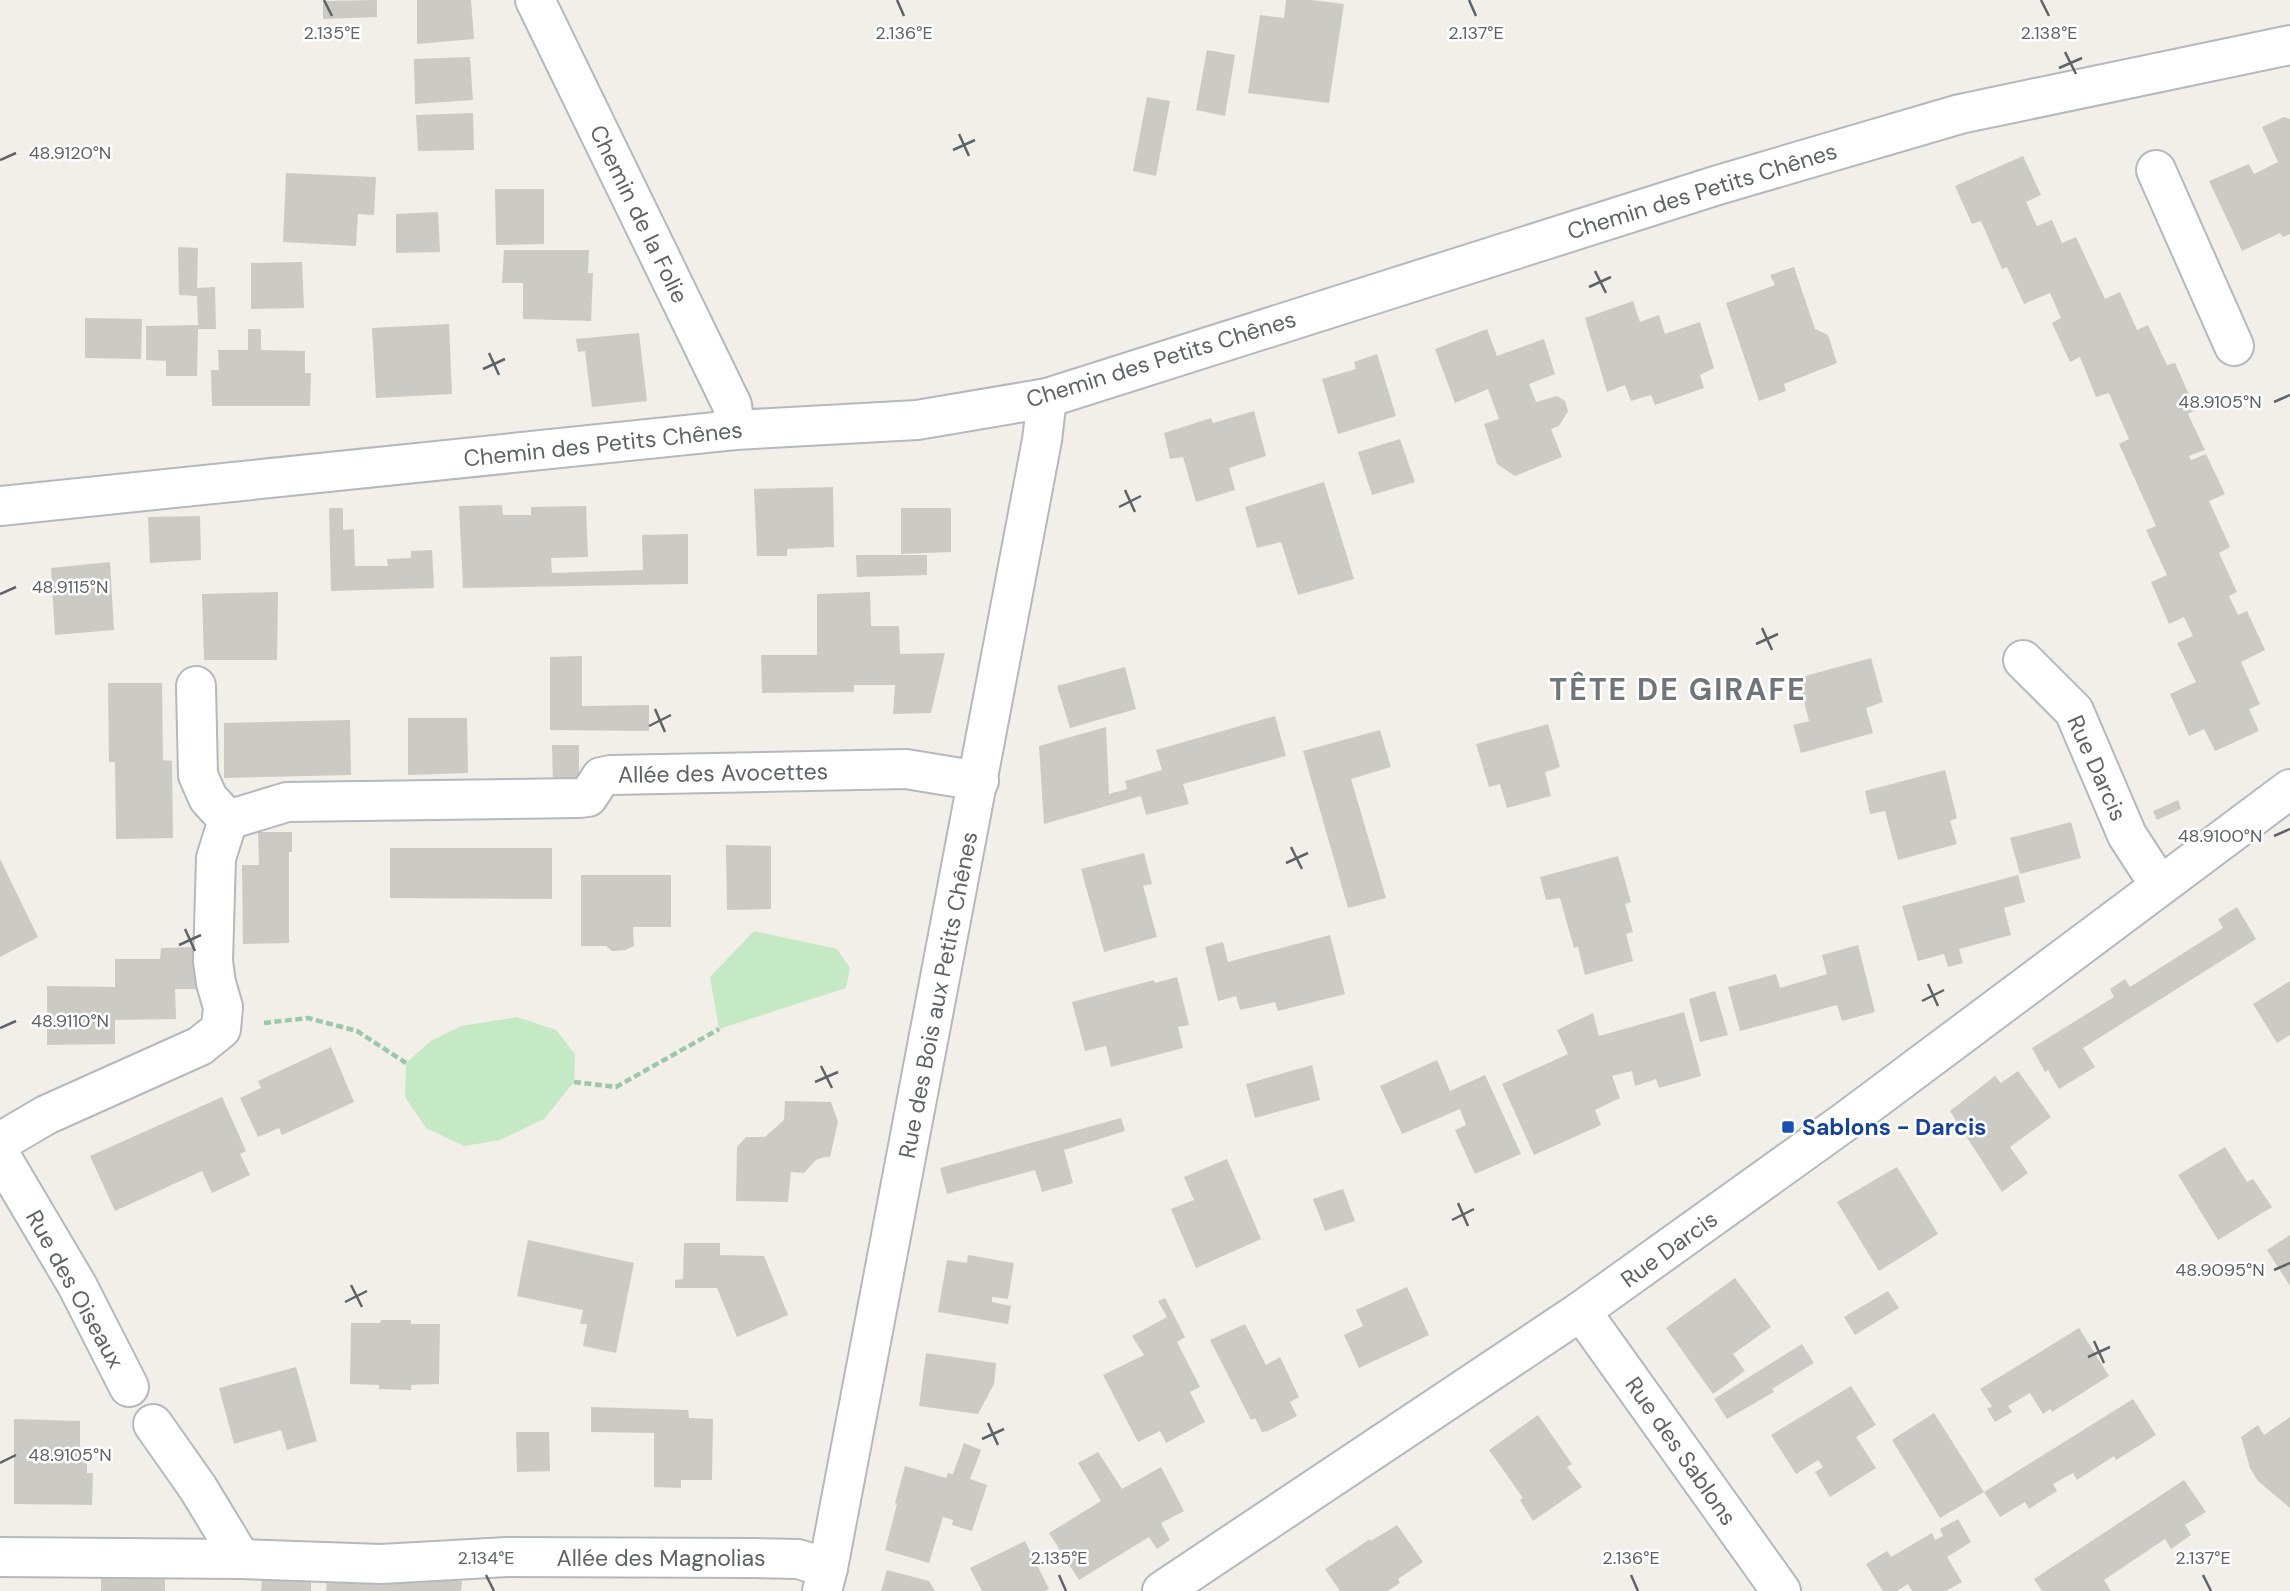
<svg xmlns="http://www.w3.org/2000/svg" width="2290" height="1591" font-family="'DM Sans',sans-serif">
	<rect width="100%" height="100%" fill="#f1efe8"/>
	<g fill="#c5e8c5">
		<path d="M 754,931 L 837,949 L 850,968 L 846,988 L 719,1029 L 710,977 Z"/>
		<path d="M 517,1017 L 556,1030 L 575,1054 L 574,1082 L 544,1119 L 500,1140 L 464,1146 L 426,1128 L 405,1097 L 406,1063 L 431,1041 L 461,1026 Z"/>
	</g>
	<g fill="#cccac5">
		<path d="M 377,0 L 377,17 L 323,19 L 323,1 Z"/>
		<path d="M 417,0 L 471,0 L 474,39 L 417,44 Z"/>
		<path d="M 1286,0 L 1311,0 L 1344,4 L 1329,103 L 1248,93 L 1260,15 L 1284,18 Z"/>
		<path d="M 1207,50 L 1235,55 L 1225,116 L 1196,110 Z"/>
		<path d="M 470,57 L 473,100 L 415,104 L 414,59 Z"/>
		<path d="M 1147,97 L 1170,101 L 1156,176 L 1133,171 Z"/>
		<path d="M 473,113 L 474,150 L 418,151 L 416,115 Z"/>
		<path d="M 2284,117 L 2290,119 L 2290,234 L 2283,237 L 2280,233 L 2242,251 L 2209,181 L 2249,164 L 2254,174 L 2278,162 L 2262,127 Z"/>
		<path d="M 2023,156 L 2041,195 L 2026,202 L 2037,226 L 2052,220 L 2062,243 L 2076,237 L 2105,299 L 2120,292 L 2137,330 L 2148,325 L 2167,365 L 2175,363 L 2196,410 L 2188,414 L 2205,450 L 2189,456 L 2191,460 L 2206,454 L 2225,494 L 2209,501 L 2230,547 L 2219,553 L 2237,592 L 2229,596 L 2238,615 L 2247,611 L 2265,650 L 2241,662 L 2260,704 L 2249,709 L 2259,731 L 2215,751 L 2204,729 L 2189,736 L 2170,694 L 2196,682 L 2177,643 L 2193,636 L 2184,617 L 2169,624 L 2151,582 L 2167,575 L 2146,530 L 2156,526 L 2119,444 L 2129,439 L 2109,393 L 2096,397 L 2080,357 L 2070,362 L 2052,323 L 2061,318 L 2050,293 L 2024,304 L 2007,267 L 2002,269 L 1981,221 L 1972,224 L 1955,186 Z"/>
		<path d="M 286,173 L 376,177 L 374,215 L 358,214 L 356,246 L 283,242 Z"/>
		<path d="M 495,189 L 544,189 L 544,244 L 496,245 Z"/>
		<path d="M 438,212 L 440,252 L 396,253 L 396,214 Z"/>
		<path d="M 178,247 L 198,248 L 197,288 L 215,287 L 216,329 L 198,329 L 197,376 L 166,376 L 166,361 L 146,360 L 146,326 L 198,325 L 197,296 L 179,295 Z"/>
		<path d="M 504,250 L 589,250 L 588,273 L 593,273 L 591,321 L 523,319 L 523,283 L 502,283 Z"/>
		<path d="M 302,262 L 304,308 L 251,309 L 251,263 Z"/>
		<path d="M 1794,267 L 1815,329 L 1828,335 L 1837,363 L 1784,384 L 1786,391 L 1759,401 L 1726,303 L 1775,285 L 1770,275 Z"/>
		<path d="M 1633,301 L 1640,322 L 1659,315 L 1665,334 L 1700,322 L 1714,368 L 1700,375 L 1704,388 L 1655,405 L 1651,395 L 1631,401 L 1625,385 L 1607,392 L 1585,318 Z"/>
		<path d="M 85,318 L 142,319 L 141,359 L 85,358 Z"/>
		<path d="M 449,324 L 452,394 L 376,398 L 372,328 Z"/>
		<path d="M 248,329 L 261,329 L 261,350 L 305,351 L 305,373 L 311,373 L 310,406 L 212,406 L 211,370 L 219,370 L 218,350 L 248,350 Z"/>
		<path d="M 1487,329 L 1497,356 L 1544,339 L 1555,374 L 1529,384 L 1536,402 L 1557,396 L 1565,401 L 1568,411 L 1559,426 L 1551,429 L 1562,457 L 1515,476 L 1497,464 L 1484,424 L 1499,419 L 1488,389 L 1455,403 L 1435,349 Z"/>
		<path d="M 639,333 L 647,401 L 592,407 L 585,351 L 578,352 L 576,339 Z"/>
		<path d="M 1377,354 L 1396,416 L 1338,434 L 1322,379 L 1356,369 L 1354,362 Z"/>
		<path d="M 1254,411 L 1266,456 L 1229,468 L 1235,490 L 1196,502 L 1183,457 L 1170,459 L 1164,433 L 1211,418 L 1213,423 Z"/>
		<path d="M 1400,439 L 1415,482 L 1372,495 L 1358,452 Z"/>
		<path d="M 1324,482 L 1354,579 L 1298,595 L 1281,542 L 1257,548 L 1245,507 Z"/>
		<path d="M 833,487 L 834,547 L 787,549 L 787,556 L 757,556 L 754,489 Z"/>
		<path d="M 502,505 L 503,515 L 531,515 L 531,507 L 586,506 L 588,557 L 551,558 L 552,573 L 643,570 L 642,535 L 688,534 L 688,584 L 463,588 L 459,506 Z"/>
		<path d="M 329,508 L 343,508 L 343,530 L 354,529 L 355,566 L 388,566 L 387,559 L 411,558 L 411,551 L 432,550 L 434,588 L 331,591 Z"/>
		<path d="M 901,508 L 951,508 L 951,552 L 901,554 Z"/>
		<path d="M 200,516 L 201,560 L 150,563 L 148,517 Z"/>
		<path d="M 856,555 L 927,555 L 927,575 L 857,577 Z"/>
		<path d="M 110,562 L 114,630 L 55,635 L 51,568 Z"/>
		<path d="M 278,592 L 277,660 L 204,660 L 202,594 Z"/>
		<path d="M 870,592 L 871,626 L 899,626 L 900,654 L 945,653 L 931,713 L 893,714 L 895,685 L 854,685 L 854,692 L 762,693 L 761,655 L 817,655 L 817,594 Z"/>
		<path d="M 582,656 L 582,706 L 649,705 L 649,731 L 550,730 L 550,657 Z"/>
		<path d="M 1871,658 L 1883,702 L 1866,708 L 1873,733 L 1801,753 L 1793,725 L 1809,721 L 1798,678 Z"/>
		<path d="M 1125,667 L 1136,709 L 1070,728 L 1057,686 Z"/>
		<path d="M 108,683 L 162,683 L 163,760 L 172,761 L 173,838 L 116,839 L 115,762 L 109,762 Z"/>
		<path d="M 1275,716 L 1286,756 L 1183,784 L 1189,804 L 1146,815 L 1141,796 L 1044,824 L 1039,746 L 1106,727 L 1109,794 L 1127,789 L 1125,781 L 1162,770 L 1156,750 Z"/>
		<path d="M 408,718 L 467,718 L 468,773 L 408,775 Z"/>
		<path d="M 350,720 L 351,775 L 224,778 L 224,723 Z"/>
		<path d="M 1548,724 L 1560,767 L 1545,772 L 1551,796 L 1507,808 L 1500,784 L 1489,787 L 1476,744 Z"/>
		<path d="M 1380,730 L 1391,767 L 1351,779 L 1386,898 L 1348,908 L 1303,751 Z"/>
		<path d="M 552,745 L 579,745 L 579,784 L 553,785 Z"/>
		<path d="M 1945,770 L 1957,818 L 1950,821 L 1957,844 L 1898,860 L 1885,811 L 1870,814 L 1865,791 Z"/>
		<path d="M 2178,800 L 2181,809 L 2157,820 L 2153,811 Z"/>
		<path d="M 2071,822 L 2081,858 L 2020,874 L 2010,838 Z"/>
		<path d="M 258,832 L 292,832 L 292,852 L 289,852 L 289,943 L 243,944 L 242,865 L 259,865 Z"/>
		<path d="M 726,845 L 771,846 L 771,909 L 727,910 Z"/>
		<path d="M 390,848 L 552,848 L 552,899 L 390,898 Z"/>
		<path d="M 1144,853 L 1152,884 L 1143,886 L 1157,937 L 1104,952 L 1081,869 Z"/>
		<path d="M 1618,856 L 1631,902 L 1625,904 L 1633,932 L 1626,934 L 1633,961 L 1585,975 L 1578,947 L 1574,948 L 1560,898 L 1546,900 L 1540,877 Z"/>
		<path d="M 0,859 L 38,937 L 0,957 Z"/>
		<path d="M 581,875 L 671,875 L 671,927 L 633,927 L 634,946 L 625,950 L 612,951 L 606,946 L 581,946 Z"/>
		<path d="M 2018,875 L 2025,902 L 2004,908 L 2011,935 L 1959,949 L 1963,963 L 1948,967 L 1944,954 L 1918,961 L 1902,906 Z"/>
		<path d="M 2237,907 L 2256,939 L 2083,1048 L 2095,1067 L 2059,1089 L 2048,1070 L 2045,1072 L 2032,1048 L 2114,997 L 2110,989 L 2125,979 L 2130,987 L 2223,928 L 2218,919 Z"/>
		<path d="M 1330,935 L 1345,994 L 1278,1011 L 1275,1002 L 1240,1010 L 1236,996 L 1218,1001 L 1205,947 L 1223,942 L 1228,962 Z"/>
		<path d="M 1858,945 L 1875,1012 L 1842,1021 L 1837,1005 L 1740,1031 L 1728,987 L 1776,974 L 1780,988 L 1827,974 L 1822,955 Z"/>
		<path d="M 195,947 L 196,989 L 175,989 L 176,1019 L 115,1020 L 115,1044 L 47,1045 L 47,986 L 115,987 L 115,959 L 160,959 L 161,948 Z"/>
		<path d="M 1177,977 L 1189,1025 L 1178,1027 L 1183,1048 L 1111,1067 L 1106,1046 L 1085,1051 L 1072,1002 L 1154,980 L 1155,983 Z"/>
		<path d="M 2290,981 L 2290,1035 L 2277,1043 L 2253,1004 Z"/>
		<path d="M 1715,991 L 1728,1035 L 1700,1042 L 1689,999 Z"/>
		<path d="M 1684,1012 L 1701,1076 L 1659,1088 L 1656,1079 L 1635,1086 L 1632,1071 L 1612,1076 L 1620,1098 L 1595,1110 L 1601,1125 L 1534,1155 L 1502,1084 L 1568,1054 L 1557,1030 L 1593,1013 L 1599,1036 Z"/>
		<path d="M 331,1047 L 354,1102 L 282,1135 L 279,1128 L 258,1137 L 240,1098 L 261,1088 L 258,1081 Z"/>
		<path d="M 1437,1060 L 1450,1091 L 1485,1075 L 1521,1154 L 1475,1174 L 1455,1130 L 1466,1125 L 1460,1109 L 1402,1134 L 1380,1086 Z"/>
		<path d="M 1312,1065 L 1320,1100 L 1255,1118 L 1246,1084 Z"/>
		<path d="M 2018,1071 L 2051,1117 L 2010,1147 L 2028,1173 L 2002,1192 L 1950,1111 L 1995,1076 L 2001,1083 Z"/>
		<path d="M 222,1097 L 246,1151 L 240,1154 L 250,1175 L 212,1193 L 202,1171 L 115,1211 L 90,1156 Z"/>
		<path d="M 785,1101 L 831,1102 L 838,1122 L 830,1157 L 824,1157 L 816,1160 L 804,1173 L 791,1172 L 788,1202 L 736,1201 L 737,1147 L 746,1137 L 765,1137 L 784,1120 Z"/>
		<path d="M 1121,1118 L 1125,1131 L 1064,1150 L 1073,1183 L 1042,1192 L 1035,1170 L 947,1194 L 940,1168 Z"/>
		<path d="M 2225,1147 L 2247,1182 L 2253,1179 L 2272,1207 L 2218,1240 L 2178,1175 Z"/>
		<path d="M 1227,1159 L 1261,1239 L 1196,1268 L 1171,1209 L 1194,1200 L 1184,1177 Z"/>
		<path d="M 1897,1167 L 1938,1234 L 1879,1271 L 1837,1202 Z"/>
		<path d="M 1343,1189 L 1355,1221 L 1325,1231 L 1313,1199 Z"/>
		<path d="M 2290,1235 L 2290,1286 L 2267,1250 Z"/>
		<path d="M 528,1240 L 634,1263 L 616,1353 L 583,1346 L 587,1324 L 580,1324 L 583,1310 L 517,1296 Z"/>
		<path d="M 684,1243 L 720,1243 L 720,1255 L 764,1256 L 788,1315 L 737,1337 L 717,1288 L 675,1288 L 675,1280 L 683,1279 Z"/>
		<path d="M 968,1255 L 1014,1263 L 1008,1299 L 992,1297 L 992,1302 L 1011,1306 L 1008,1324 L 938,1312 L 947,1260 L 967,1263 Z"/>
		<path d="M 1735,1278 L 1771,1327 L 1733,1354 L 1745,1371 L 1713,1394 L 1666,1328 Z"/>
		<path d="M 1407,1287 L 1429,1335 L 1359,1368 L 1344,1335 L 1363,1326 L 1356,1310 Z"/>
		<path d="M 1888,1291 L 1899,1308 L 1855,1335 L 1844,1317 Z"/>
		<path d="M 1165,1298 L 1185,1337 L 1177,1342 L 1200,1387 L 1190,1392 L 1205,1422 L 1166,1443 L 1160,1431 L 1138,1442 L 1103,1375 L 1144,1355 L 1132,1336 L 1167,1317 L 1158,1301 Z"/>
		<path d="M 381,1320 L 411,1320 L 411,1324 L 440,1324 L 439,1384 L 411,1385 L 411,1390 L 379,1389 L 379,1385 L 350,1384 L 351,1323 L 380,1323 Z"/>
		<path d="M 1245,1324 L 1266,1365 L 1280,1357 L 1299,1397 L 1290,1402 L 1297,1416 L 1266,1432 L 1266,1431 L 1262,1432 L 1255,1418 L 1251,1420 L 1210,1340 Z"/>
		<path d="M 2079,1328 L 2109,1376 L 2052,1412 L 2050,1409 L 2043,1414 L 2030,1393 L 2008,1406 L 2012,1412 L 1995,1422 L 1987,1409 L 1992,1406 L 1980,1389 Z"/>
		<path d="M 1802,1344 L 1814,1363 L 1772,1389 L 1774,1392 L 1727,1419 L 1714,1399 Z"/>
		<path d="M 926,1353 L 996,1363 L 994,1384 L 978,1414 L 919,1406 Z"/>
		<path d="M 296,1367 L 317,1441 L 287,1450 L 281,1430 L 234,1444 L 219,1388 Z"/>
		<path d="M 1851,1386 L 1876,1425 L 1856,1437 L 1876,1468 L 1830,1497 L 1815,1472 L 1823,1467 L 1818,1460 L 1796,1474 L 1771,1435 Z"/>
		<path d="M 2133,1399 L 2156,1435 L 2116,1460 L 2114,1456 L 2077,1480 L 2073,1473 L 2053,1484 L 2057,1491 L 2029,1509 L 2025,1502 L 2000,1517 L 1984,1492 Z"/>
		<path d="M 591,1407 L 688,1410 L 689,1418 L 713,1419 L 712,1480 L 681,1480 L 681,1488 L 654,1487 L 654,1433 L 591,1432 Z"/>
		<path d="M 1934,1413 L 1984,1492 L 1940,1518 L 1892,1440 Z"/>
		<path d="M 1538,1415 L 1572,1464 L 1567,1467 L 1582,1487 L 1533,1521 L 1520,1500 L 1523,1498 L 1489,1450 Z"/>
		<path d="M 2290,1417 L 2290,1508 L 2258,1481 L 2250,1468 L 2241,1437 L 2258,1425 L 2264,1435 Z"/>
		<path d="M 14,1419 L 80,1421 L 80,1455 L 87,1455 L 87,1473 L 93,1473 L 92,1505 L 14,1504 Z"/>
		<path d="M 516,1432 L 549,1432 L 550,1471 L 517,1472 Z"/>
		<path d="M 964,1443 L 981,1450 L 970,1479 L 987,1485 L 972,1531 L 952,1525 L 953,1520 L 943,1517 L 929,1563 L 885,1550 L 897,1504 L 895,1503 L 905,1466 L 946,1478 L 948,1473 L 953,1474 Z"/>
		<path d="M 1098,1452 L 1122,1489 L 1161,1467 L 1184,1511 L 1161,1523 L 1170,1540 L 1157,1549 L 1149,1537 L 1079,1580 L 1049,1533 L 1101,1501 L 1078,1463 Z"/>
		<path d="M 2184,1480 L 2206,1512 L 2185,1525 L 2191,1535 L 2171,1549 L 2165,1539 L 2104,1580 L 2111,1591 L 2042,1591 L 2034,1579 Z"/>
		<path d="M 1958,1519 L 1971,1542 L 1947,1557 L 1962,1582 L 1946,1591 L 1912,1591 L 1908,1584 L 1897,1591 L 1883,1591 L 1866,1564 L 1887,1551 L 1891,1557 L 1932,1533 L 1935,1540 L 1943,1536 L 1940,1529 Z"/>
		<path d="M 1397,1525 L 1423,1562 L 1398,1579 L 1400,1583 L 1388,1591 L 1340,1591 L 1325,1569 L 1370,1539 L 1371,1541 Z"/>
		<path d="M 1025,1541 L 1049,1589 L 1045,1591 L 982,1591 L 970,1568 Z"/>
		<path d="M 887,1570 L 929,1581 L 935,1591 L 881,1591 Z"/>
		<path d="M 101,1575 L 165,1576 L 165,1591 L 101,1591 Z"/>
		<path d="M 262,1578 L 311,1579 L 311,1591 L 261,1591 Z"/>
		<path d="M 327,1579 L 462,1581 L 461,1591 L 326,1591 Z"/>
	</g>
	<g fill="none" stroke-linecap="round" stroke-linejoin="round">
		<g stroke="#b5b8bc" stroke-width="42">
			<g id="minor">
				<path d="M 535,0 L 732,405 L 735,430"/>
				<path d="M 2156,170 L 2234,346"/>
				<path d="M 0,506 L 735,430 L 917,420 L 1047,398 L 1718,185 L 1960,114 L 2290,45"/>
				<path d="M 2023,660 L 2074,711 L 2127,835 L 2160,886"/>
				<path d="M 228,820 L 287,802 L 579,798 L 588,797 L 601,777 L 611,775 L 906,769 L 979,781"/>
				<path d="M 0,1142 L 46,1115 L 200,1046 L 221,1029 L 223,1007 L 216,983 L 213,961 L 216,858 L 228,820 L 208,798 L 198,775 L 196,686"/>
				<path d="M 0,1155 L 77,1285 L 129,1387"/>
				<path d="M 1581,1311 L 1781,1591"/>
				<path d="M 153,1424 L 198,1488 L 241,1559 L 381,1564 L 507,1557 L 751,1558 L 798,1559 L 828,1568"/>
				<path d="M 0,1557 L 241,1559"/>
				<path d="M 822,1591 L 828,1568 L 1042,440 L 1047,398"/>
				<path d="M 1162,1591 L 1581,1311 L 1846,1121 L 2290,789"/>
			</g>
		</g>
		<g stroke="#9cc7a9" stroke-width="4.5" stroke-dasharray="7 3.5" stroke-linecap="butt">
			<path d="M 264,1023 L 308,1018 L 357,1031 L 406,1063"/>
			<path d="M 574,1082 L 616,1087 L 719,1029"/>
		</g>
		<use href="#minor" stroke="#fff" stroke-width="38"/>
	</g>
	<path fill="none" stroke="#5f6368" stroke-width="2.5" d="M 324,0 L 332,16M 897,0 L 904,16M 1469,0 L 1476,16M 2041,0 L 2049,16M 2065,52 L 2076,74M 2059,68 L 2082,58M 959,134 L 969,156M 953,150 L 975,140M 0,160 L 16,153M 1595,271 L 1606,293M 1589,287 L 1611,277M 489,353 L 499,375M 483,369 L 505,359M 2274,402 L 2290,395M 1125,490 L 1135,512M 1119,507 L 1141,496M 0,594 L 16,587M 1762,628 L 1772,650M 1756,644 L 1778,634M 655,709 L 665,732M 649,726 L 671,715M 2274,836 L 2290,829M 1291,847 L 1302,869M 1286,863 L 1308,853M 185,929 L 195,951M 179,945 L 201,935M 1928,984 L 1938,1006M 1922,1001 L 1944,990M 0,1028 L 16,1021M 821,1066 L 832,1088M 815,1082 L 838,1072M 1458,1203 L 1468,1226M 1452,1220 L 1474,1209M 2274,1270 L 2290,1263M 351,1285 L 362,1307M 345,1302 L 367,1291M 2094,1341 L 2104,1363M 2088,1357 L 2110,1347M 988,1423 L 998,1445M 982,1439 L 1004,1429M 0,1463 L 16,1455M 486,1575 L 494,1591M 1059,1575 L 1066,1591M 1631,1575 L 1638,1591M 2203,1575 L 2211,1591"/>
	<rect fill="#1a4fb4" stroke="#fff" stroke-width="2.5" x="1781" y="1120" width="14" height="14" rx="3.5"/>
	<g text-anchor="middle" stroke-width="5" stroke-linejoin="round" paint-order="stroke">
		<g font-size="23" fill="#5f6368" stroke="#fff">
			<text transform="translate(1702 191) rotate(-17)" y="8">Chemin des Petits Chênes</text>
			<text transform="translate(639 214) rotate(64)" y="8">Chemin de la Folie</text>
			<text transform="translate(1161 359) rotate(-17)" y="8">Chemin des Petits Chênes</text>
			<text transform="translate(603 444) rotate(-6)" y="8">Chemin des Petits Chênes</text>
			<text transform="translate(2097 768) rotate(66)" y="8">Rue Darcis</text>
			<text transform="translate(723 773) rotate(-1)" y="8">Allée des Avocettes</text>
			<text transform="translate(938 995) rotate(-79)" y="8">Rue des Bois aux Petits Chênes</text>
			<text transform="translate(1669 1249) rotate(-36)" y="8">Rue Darcis</text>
			<text transform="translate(75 1289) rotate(61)" y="8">Rue des Oiseaux</text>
			<text transform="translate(1681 1451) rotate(55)" y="8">Rue des Sablons</text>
			<text x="661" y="1566">Allée des Magnolias</text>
		</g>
		<g font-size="23" font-weight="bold" fill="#164399" stroke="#fff" text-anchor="start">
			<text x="1802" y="1135">Sablons - Darcis</text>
		</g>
		<g font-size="30" font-weight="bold" letter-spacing="2" fill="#70757a" stroke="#fff">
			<text x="1678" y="700">TÊTE DE GIRAFE</text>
		</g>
	</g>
	<g font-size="18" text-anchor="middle" fill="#5f6368" stroke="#fff" stroke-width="5" stroke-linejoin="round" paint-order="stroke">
		<text x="332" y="39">2.135°E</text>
		<text x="904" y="39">2.136°E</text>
		<text x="1476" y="39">2.137°E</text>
		<text x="2049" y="39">2.138°E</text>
		<text x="70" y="159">48.9120°N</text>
		<text x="2220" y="408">48.9105°N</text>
		<text x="70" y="593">48.9115°N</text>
		<text x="2220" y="842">48.9100°N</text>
		<text x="70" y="1027">48.9110°N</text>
		<text x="2220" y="1276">48.9095°N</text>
		<text x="70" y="1461">48.9105°N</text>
		<text x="486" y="1564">2.134°E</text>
		<text x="1059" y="1564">2.135°E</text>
		<text x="2203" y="1564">2.137°E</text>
		<text x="1631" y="1564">2.136°E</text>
	</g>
</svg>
